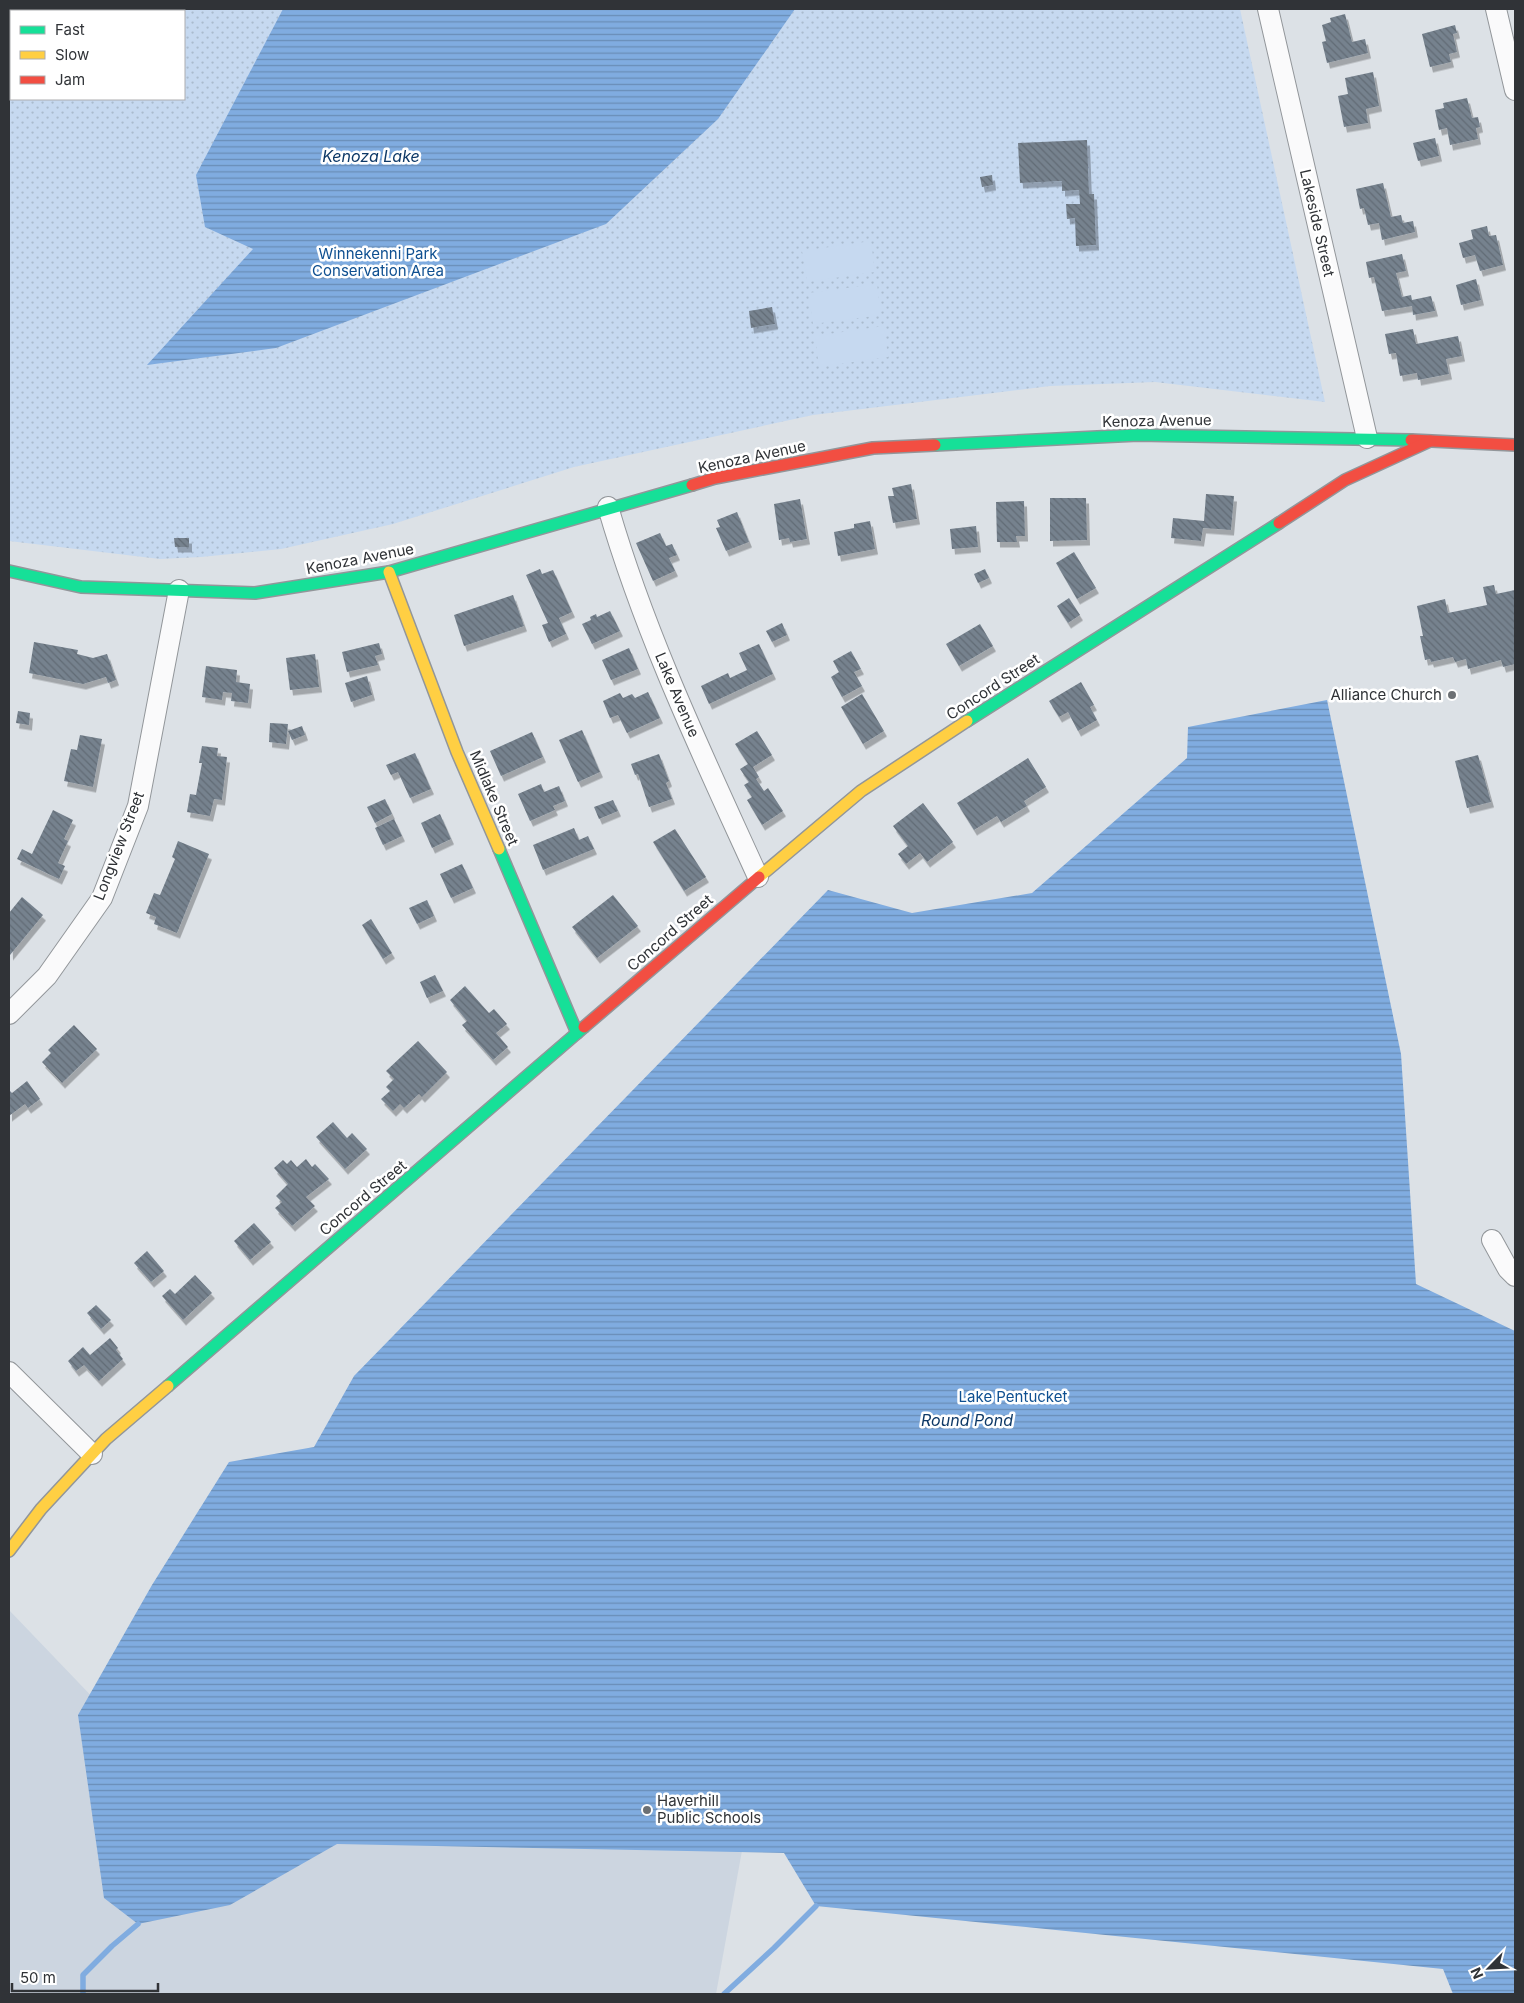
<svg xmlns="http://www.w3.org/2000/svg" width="1524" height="2003" font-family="Inter,sans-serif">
	<defs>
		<pattern id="park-dots" width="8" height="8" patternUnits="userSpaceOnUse" patternTransform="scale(1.25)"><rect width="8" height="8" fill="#c6d9f0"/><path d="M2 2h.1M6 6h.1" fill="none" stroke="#aabbce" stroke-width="1.8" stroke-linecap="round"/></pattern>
		<pattern id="water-rules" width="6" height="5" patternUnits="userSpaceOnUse" patternTransform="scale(1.25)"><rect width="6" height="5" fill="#80ace0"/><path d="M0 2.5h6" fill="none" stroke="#698db6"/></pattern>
		<pattern id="building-back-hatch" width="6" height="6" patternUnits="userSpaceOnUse" patternTransform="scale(1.25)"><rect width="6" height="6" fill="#76828e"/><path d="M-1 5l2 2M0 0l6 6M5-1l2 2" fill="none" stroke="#616b75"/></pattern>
		<filter id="shadow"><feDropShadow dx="3" dy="5.5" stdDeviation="0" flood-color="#0004"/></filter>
	</defs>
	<rect width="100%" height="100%" fill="#dce1e6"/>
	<path fill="#ccd5e0" d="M 9,1610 L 101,1706 L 337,1820 L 751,1801 L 716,1994 L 9,1994 Z"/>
	<path fill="url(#park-dots)" fill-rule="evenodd" d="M 9,9 L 1240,9 L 1325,402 L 1155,382 L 1050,386 L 813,415 L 574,467 L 393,524 L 281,549 L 201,557 L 160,559 L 9,541 ZM 11,11 L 184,11 L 184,99 L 11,99 Z"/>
	<g fill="#c6d9f0">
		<path d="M 871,241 L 875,272 L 807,282 L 802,251 Z"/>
		<path d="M 877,284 L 881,315 L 813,324 L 808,293 Z"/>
		<path d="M 884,326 L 888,357 L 819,367 L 815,336 Z"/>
	</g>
	<g fill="url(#water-rules)">
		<path d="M 283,9 L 795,9 L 718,119 L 606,224 L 276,348 L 147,365 L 253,249 L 205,227 L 196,175 Z"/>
		<path d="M 1327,700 L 1401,1054 L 1416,1284 L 1515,1331 L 1515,1994 L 1453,1994 L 1443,1969 L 816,1906 L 784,1853 L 337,1844 L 230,1905 L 138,1924 L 104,1898 L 78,1715 L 152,1585 L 229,1462 L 314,1447 L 354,1376 L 828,890 L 912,913 L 1032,893 L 1187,758 L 1188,727 Z"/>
	</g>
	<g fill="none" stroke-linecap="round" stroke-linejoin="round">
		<g stroke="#80ace0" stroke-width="5.5">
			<path d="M 83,1994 L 83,1975 L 112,1946 L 138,1924"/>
			<path d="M 724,1994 L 774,1948 L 816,1906"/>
		</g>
	</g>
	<g fill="url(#building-back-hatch)" filter="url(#shadow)">
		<path d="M 1345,14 L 1352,42 L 1365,39 L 1368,53 L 1327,63 L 1322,42 L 1326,41 L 1322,25 L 1331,22 L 1330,18 Z"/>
		<path d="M 1455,25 L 1457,33 L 1453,34 L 1457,52 L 1449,54 L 1451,62 L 1430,67 L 1422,34 Z"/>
		<path d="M 1373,72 L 1379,106 L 1366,109 L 1368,123 L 1344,127 L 1338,96 L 1348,94 L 1345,78 Z"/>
		<path d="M 1467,98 L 1472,118 L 1478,117 L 1480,127 L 1476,128 L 1478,139 L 1450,145 L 1447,128 L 1439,130 L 1435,110 L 1444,108 L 1443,103 Z"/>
		<path d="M 1435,138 L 1439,156 L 1418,161 L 1413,143 Z"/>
		<path d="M 1087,140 L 1089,194 L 1094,194 L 1096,245 L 1076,246 L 1075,218 L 1067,219 L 1066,204 L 1080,204 L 1079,190 L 1062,191 L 1062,181 L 1020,183 L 1018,143 Z"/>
		<path d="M 992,175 L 993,185 L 982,187 L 980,177 Z"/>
		<path d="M 1383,183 L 1391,217 L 1401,215 L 1403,223 L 1413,221 L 1415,232 L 1382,240 L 1379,223 L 1368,225 L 1364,208 L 1360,209 L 1356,189 Z"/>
		<path d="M 1487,226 L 1489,236 L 1496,235 L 1503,265 L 1480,271 L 1475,255 L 1463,258 L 1459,243 L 1473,239 L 1471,230 Z"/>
		<path d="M 1402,254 L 1406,271 L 1396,273 L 1402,297 L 1411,295 L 1412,300 L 1431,296 L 1435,311 L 1413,315 L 1412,306 L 1382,311 L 1374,277 L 1369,278 L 1366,262 Z"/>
		<path d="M 1476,279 L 1481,300 L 1461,305 L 1456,285 Z"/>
		<path d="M 772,307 L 775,324 L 751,328 L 749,311 Z"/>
		<path d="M 1413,329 L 1416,344 L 1458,336 L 1462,356 L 1446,359 L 1449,374 L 1418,380 L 1417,373 L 1400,376 L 1396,353 L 1389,354 L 1385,334 Z"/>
		<path d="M 911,484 L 917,519 L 893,523 L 888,496 L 894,496 L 892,488 Z"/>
		<path d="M 1206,494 L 1234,496 L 1231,530 L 1203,528 L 1201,541 L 1171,538 L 1173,518 L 1204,521 Z"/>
		<path d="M 1050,498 L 1086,498 L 1087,540 L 1050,541 Z"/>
		<path d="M 800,499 L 807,539 L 790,542 L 789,538 L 779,540 L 774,504 Z"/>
		<path d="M 1024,501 L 1025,536 L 1016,536 L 1017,542 L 997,542 L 996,502 Z"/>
		<path d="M 737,512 L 749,542 L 726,551 L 716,528 L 720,527 L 717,520 Z"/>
		<path d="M 870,521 L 875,549 L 838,556 L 834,532 L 854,528 L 854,524 Z"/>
		<path d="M 976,526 L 978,547 L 952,549 L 950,529 Z"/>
		<path d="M 660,533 L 666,546 L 672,544 L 677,555 L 669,558 L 675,571 L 653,581 L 636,543 Z"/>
		<path d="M 174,538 L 189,538 L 189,547 L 175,547 Z"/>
		<path d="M 1074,552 L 1096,588 L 1077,599 L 1056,563 Z"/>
		<path d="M 540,569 L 542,574 L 553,570 L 572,612 L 559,618 L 566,634 L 549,642 L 542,625 L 548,623 L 526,575 Z"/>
		<path d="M 985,569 L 989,578 L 978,583 L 974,574 Z"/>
		<path d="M 1494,585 L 1496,594 L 1515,590 L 1515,664 L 1503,667 L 1501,660 L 1468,669 L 1466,659 L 1455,662 L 1453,657 L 1431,662 L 1430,659 L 1425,660 L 1420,636 L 1423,636 L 1417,606 L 1445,599 L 1448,613 L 1487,605 L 1483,587 Z"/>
		<path d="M 513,595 L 524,626 L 464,646 L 454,615 Z"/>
		<path d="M 1069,598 L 1080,615 L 1068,623 L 1057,606 Z"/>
		<path d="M 610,611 L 620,631 L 592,644 L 582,624 L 591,620 L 590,617 L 596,614 L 597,617 Z"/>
		<path d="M 782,623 L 787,635 L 772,642 L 766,631 Z"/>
		<path d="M 980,624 L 993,646 L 959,666 L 946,644 Z"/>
		<path d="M 34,642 L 78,650 L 77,654 L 93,658 L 107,654 L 116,680 L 108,683 L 106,677 L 83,684 L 29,673 Z"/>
		<path d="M 379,643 L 382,654 L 375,656 L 378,665 L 347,672 L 342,652 Z"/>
		<path d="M 759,644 L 773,674 L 709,704 L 701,686 L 728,673 L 730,678 L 747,670 L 739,653 Z"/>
		<path d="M 629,648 L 638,669 L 611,680 L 602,660 Z"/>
		<path d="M 851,651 L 861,669 L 854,672 L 862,686 L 842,697 L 831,677 L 839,672 L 833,661 Z"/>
		<path d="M 315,654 L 319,687 L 290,690 L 286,658 Z"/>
		<path d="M 206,666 L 237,670 L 236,682 L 250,684 L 248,703 L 231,701 L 232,693 L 223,692 L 222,700 L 202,697 Z"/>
		<path d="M 367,676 L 372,695 L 351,702 L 345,683 Z"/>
		<path d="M 1081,682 L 1094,705 L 1090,707 L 1097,720 L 1078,731 L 1068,712 L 1059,717 L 1049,701 Z"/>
		<path d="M 648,692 L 660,718 L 627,733 L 618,715 L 610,718 L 603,701 L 620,693 L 623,698 L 632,694 L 635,698 Z"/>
		<path d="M 862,694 L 884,731 L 863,744 L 841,707 Z"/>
		<path d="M 18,711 L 30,713 L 29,725 L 16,723 Z"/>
		<path d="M 270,723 L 288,724 L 286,744 L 269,742 Z"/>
		<path d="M 302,726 L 305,735 L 292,740 L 288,731 Z"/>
		<path d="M 582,730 L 600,772 L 578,782 L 559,740 Z"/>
		<path d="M 757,731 L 772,755 L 753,767 L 759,777 L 756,779 L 764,791 L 768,788 L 783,811 L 762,825 L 747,800 L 752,797 L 744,785 L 749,782 L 740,769 L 748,764 L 735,744 Z"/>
		<path d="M 532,732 L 543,757 L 501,776 L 490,751 Z"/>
		<path d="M 80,735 L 102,739 L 93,787 L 64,781 L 71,749 L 77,750 Z"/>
		<path d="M 202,746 L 218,748 L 217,756 L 227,757 L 222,800 L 214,799 L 210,816 L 187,812 L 190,794 L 196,795 L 202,763 L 199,763 Z"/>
		<path d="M 415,753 L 431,789 L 410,798 L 398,772 L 391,775 L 386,765 Z"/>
		<path d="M 659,754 L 669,781 L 666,783 L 672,799 L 649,807 L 638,774 L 635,775 L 631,764 Z"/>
		<path d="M 1478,755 L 1491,802 L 1467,808 L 1455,761 Z"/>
		<path d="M 1028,758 L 1046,787 L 1024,801 L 1027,806 L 1001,822 L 997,816 L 974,830 L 957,803 Z"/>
		<path d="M 541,784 L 544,792 L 559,786 L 565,801 L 553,806 L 555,810 L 530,821 L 518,794 Z"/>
		<path d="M 385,799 L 392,814 L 375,823 L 367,807 Z"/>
		<path d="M 613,800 L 618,811 L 599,819 L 594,807 Z"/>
		<path d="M 923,803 L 953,842 L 927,862 L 920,853 L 906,864 L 898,854 L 908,846 L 893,826 Z"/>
		<path d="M 53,810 L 73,820 L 64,839 L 68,841 L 58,863 L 65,866 L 59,879 L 17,859 L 22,849 L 32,854 Z"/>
		<path d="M 440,814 L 451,839 L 432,848 L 421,823 Z"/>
		<path d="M 394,819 L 402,836 L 383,845 L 375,828 Z"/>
		<path d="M 574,828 L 579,840 L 588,836 L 594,849 L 543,870 L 533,845 Z"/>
		<path d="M 675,829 L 706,877 L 684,891 L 653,842 Z"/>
		<path d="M 178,841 L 209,854 L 177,933 L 154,924 L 156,917 L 146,913 L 154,893 L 160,895 L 175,859 L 172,857 Z"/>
		<path d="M 462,864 L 473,888 L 451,898 L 440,874 Z"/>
		<path d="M 613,895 L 638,926 L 597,958 L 572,927 Z"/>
		<path d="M 22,897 L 43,915 L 10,955 L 9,913 Z"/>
		<path d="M 427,900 L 434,916 L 417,924 L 409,908 Z"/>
		<path d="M 371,919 L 392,953 L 383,959 L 362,925 Z"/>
		<path d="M 435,975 L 443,991 L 427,998 L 420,982 Z"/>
		<path d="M 465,986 L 489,1013 L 494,1009 L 507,1024 L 496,1033 L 508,1047 L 493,1060 L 462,1025 L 467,1021 L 450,1000 Z"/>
		<path d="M 74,1025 L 97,1049 L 62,1083 L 42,1062 L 51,1053 L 48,1050 Z"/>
		<path d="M 418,1041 L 447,1072 L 422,1097 L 419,1094 L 404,1108 L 400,1104 L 393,1111 L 381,1099 L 390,1091 L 386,1087 L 394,1079 L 386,1071 Z"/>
		<path d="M 27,1081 L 40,1099 L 28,1108 L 25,1104 L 9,1116 L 9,1090 L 12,1093 Z"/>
		<path d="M 333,1122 L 347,1138 L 352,1133 L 367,1149 L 345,1169 L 316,1137 Z"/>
		<path d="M 306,1159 L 312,1167 L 315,1164 L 329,1179 L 306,1197 L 315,1206 L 292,1226 L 275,1208 L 282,1202 L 276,1196 L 288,1184 L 274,1168 L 283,1160 L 287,1164 L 291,1160 L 297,1167 Z"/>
		<path d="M 254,1223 L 271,1242 L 250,1260 L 234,1241 Z"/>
		<path d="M 147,1251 L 164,1271 L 151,1282 L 134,1263 Z"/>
		<path d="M 195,1275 L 212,1293 L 183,1320 L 162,1296 L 170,1289 L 175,1294 Z"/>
		<path d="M 96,1305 L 111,1320 L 101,1329 L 87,1313 Z"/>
		<path d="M 110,1338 L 118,1348 L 116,1350 L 123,1359 L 99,1381 L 84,1365 L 76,1371 L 68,1361 L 83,1347 L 90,1355 Z"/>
	</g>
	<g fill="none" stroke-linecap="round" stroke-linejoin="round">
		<g stroke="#92969a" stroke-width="22">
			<g id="street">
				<path d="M 1268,9 L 1367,438"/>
				<path d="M 1496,9 L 1515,90"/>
				<path d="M 608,507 C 645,635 703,756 758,877"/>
				<path d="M 9,1014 L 47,976 L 102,898 L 138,806 L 179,590"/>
				<path d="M 1492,1240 L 1508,1269 L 1515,1276"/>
				<path d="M 9,1372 L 92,1454"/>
			</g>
		</g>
		<g stroke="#92969a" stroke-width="14">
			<g id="fast">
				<path d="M 935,445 L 1138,435 L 1411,440"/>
				<path d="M 9,571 L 81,587 L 255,593 L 389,572 L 692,485"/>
				<path d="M 967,721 L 1279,523"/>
				<path d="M 499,849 L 577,1033"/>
				<path d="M 168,1386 L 584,1027"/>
			</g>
		</g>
		<g stroke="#92969a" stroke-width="14">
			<g id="slow">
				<path d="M 389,572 L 457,752 L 499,849"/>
				<path d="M 759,877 L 861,791 L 967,721"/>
				<path d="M 9,1551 L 41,1509 L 106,1439 L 168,1386"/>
			</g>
		</g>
		<g stroke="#92969a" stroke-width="14">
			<g id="jam">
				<path d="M 1411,440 L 1515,445"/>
				<path d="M 692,485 L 715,478 L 873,448 L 935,445"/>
				<path d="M 1279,523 L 1345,480 L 1430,441"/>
				<path d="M 584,1027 L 759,877"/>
			</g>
		</g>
		<use href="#street" stroke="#fafafb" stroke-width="20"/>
		<use href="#fast" stroke="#16e098" stroke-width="11"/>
		<use href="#slow" stroke="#ffcf43" stroke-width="11"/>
		<use href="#jam" stroke="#f24e42" stroke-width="11"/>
	</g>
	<g fill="#6c7074" stroke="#fff" stroke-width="2">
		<circle cx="1452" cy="695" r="5"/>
		<circle cx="647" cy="1810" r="5"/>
	</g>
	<g text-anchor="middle" stroke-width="5" stroke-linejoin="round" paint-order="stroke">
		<g font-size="15" fill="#303337" stroke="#fff">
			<text transform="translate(1317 223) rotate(77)" y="5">Lakeside Street</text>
			<text transform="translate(1157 421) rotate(-1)" y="5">Kenoza Avenue</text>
			<text transform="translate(752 457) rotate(-12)" y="5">Kenoza Avenue</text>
			<text transform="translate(360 559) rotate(-11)" y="5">Kenoza Avenue</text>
			<text transform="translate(993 687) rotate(-33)" y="5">Concord Street</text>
			<text transform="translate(677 695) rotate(67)" y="5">Lake Avenue</text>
			<text transform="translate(494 798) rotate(67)" y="5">Midlake Street</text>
			<text transform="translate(119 846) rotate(-69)" y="5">Longview Street</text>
			<text transform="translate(670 933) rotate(-41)" y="5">Concord Street</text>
			<text transform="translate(363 1198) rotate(-40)" y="5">Concord Street</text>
		</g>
		<g font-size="15" fill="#0e4f90" stroke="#fff">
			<text x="378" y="259">Winnekenni Park<tspan x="378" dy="17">Conservation Area</tspan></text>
			<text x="1013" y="1402">Lake Pentucket</text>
		</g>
		<g font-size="15" fill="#303337" stroke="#fff" text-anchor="end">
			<text x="1442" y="700">Alliance Church</text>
			<text x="657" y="1806" text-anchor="start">Haverhill<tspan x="657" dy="17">Public Schools</tspan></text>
		</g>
		<g font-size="16" font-style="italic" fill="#0e3967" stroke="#fff">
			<text x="371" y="162">Kenoza Lake</text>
			<text x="967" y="1426">Round Pond</text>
		</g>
	</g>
	<rect width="1524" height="2003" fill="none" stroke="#303337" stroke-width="20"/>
	<rect x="10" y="10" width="175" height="90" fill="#ffffff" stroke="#acadaf"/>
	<rect x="20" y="26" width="25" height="8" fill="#16e098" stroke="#acadaf"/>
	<text x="55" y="35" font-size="15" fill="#303337">Fast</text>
	<rect x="20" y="51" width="25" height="8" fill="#ffcf43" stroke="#acadaf"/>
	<text x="55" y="60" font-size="15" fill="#303337">Slow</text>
	<rect x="20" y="76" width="25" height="8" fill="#f24e42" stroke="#acadaf"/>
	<text x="55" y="85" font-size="15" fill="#303337">Jam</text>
	<g transform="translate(1489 1968) rotate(246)" stroke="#ffffff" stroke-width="4" paint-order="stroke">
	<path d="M0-4L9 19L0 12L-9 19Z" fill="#303337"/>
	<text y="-8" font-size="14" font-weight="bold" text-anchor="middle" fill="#303337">N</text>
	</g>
	<path d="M12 1983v8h146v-8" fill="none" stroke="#303337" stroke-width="2.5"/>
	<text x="20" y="1983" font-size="15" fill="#303337" stroke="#ffffff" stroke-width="4" paint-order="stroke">50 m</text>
</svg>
